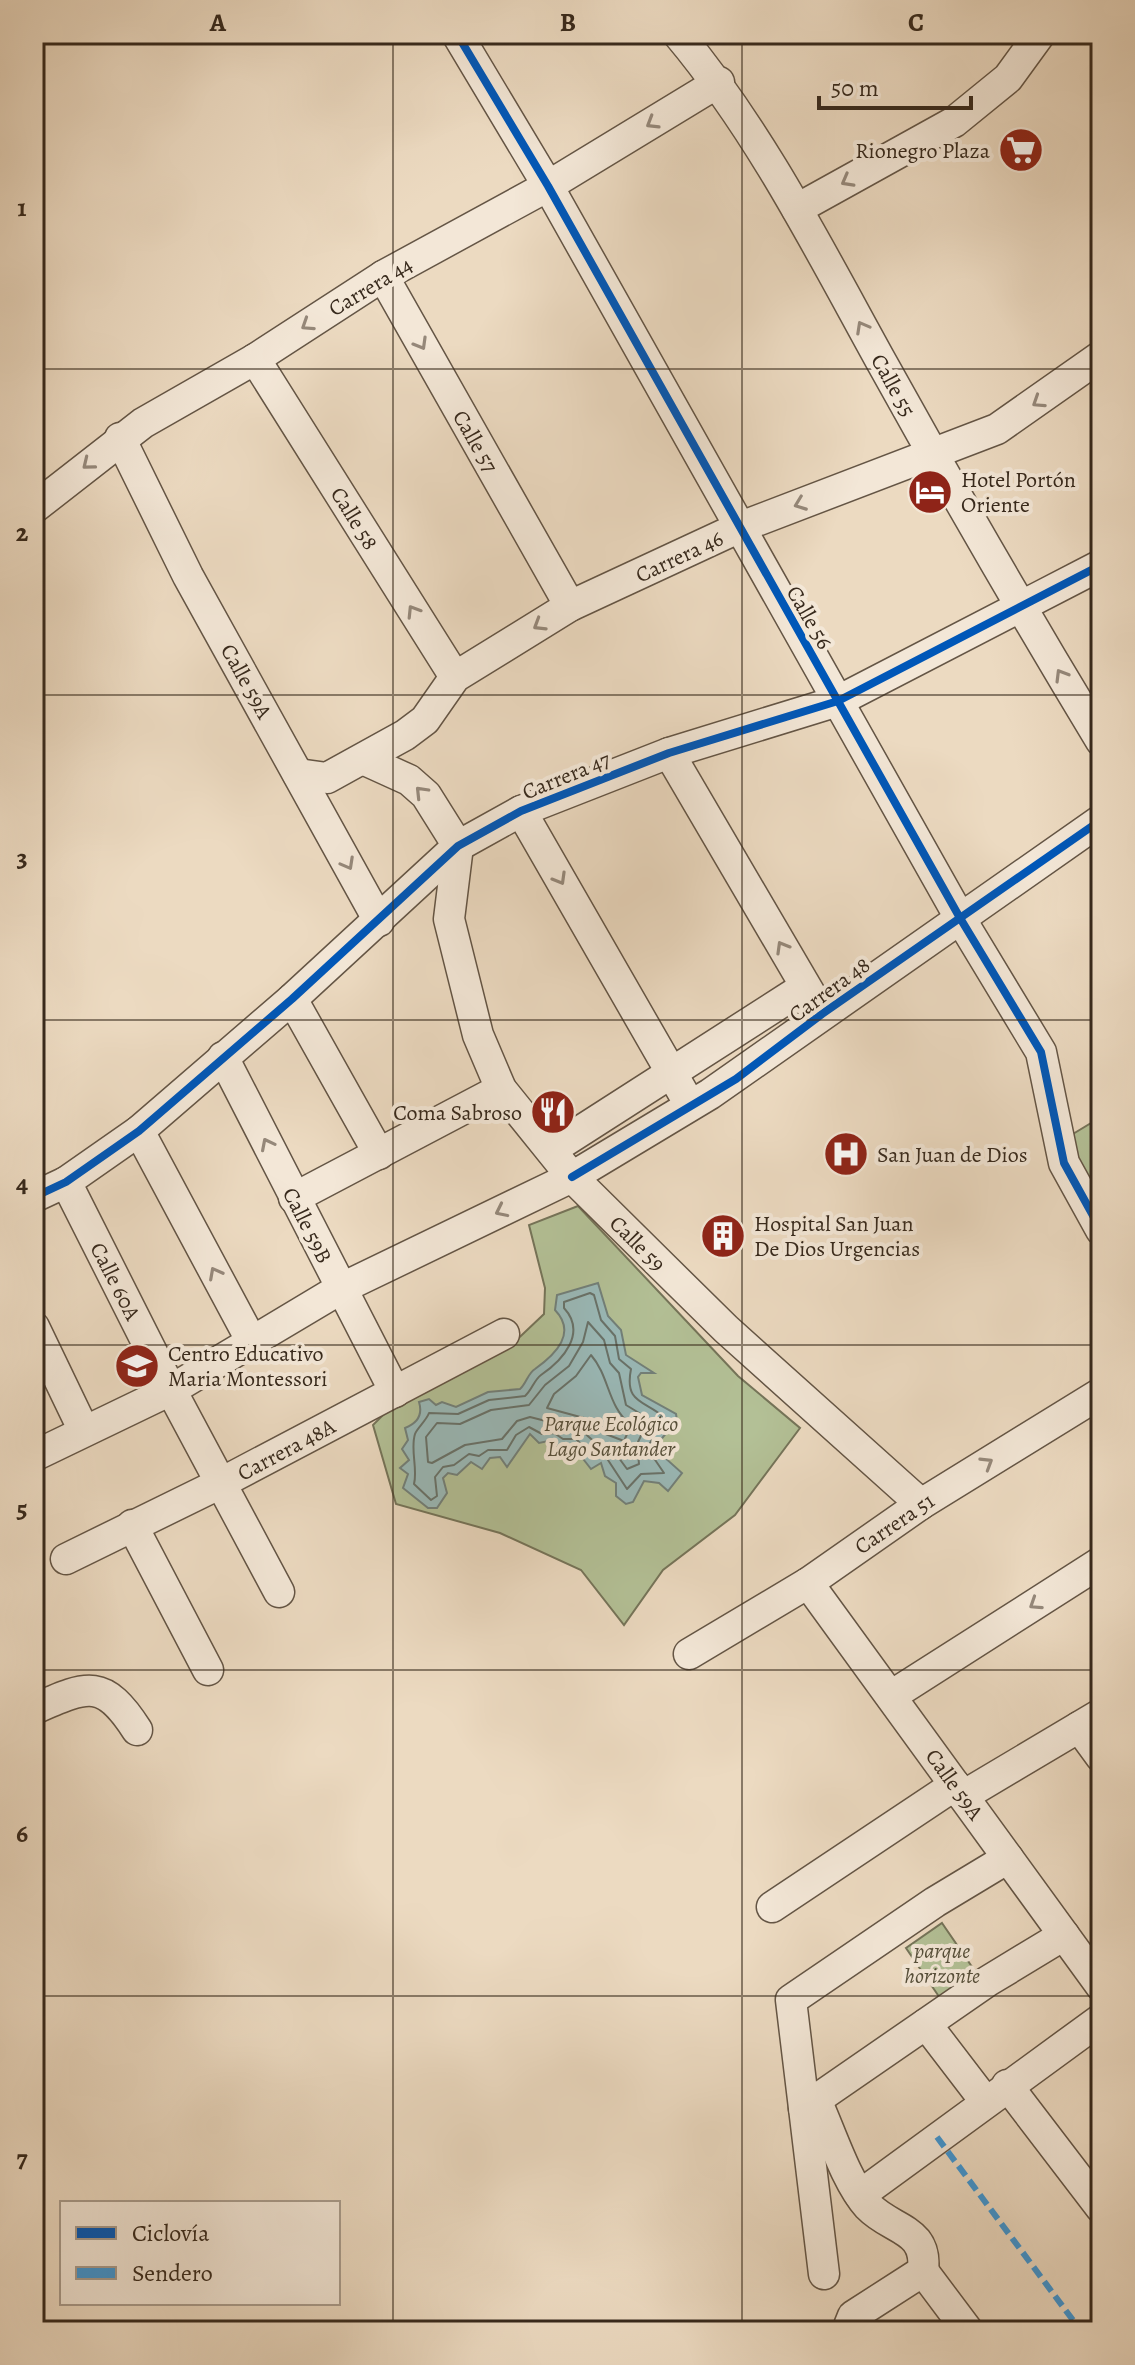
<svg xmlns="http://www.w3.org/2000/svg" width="1135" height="2365" font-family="Alegreya,serif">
	<rect width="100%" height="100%" fill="#ecdac1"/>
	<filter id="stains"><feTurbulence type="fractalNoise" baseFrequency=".0025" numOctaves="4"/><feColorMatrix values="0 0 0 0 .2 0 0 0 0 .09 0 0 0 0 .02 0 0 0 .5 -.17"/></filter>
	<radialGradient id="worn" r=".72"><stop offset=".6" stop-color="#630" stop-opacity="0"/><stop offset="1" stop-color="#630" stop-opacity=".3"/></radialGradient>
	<g fill="#b3c096" stroke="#757459" stroke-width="2">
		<path d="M 1101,1117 L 1101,1201 L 1063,1140 Z"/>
		<path d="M 578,1206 L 738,1376 L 800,1428 L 735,1515 L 663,1570 L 624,1625 L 581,1570 L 500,1533 L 396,1504 L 373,1425 L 391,1407 L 507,1349 L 544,1314 L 545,1288 L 529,1225 Z"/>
		<path d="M 942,1923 L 981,1980 L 944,2004 L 906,1948 Z"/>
	</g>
	<path fill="#9abab9" stroke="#72807a" stroke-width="2" d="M 598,1283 L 608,1316 L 621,1330 L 626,1355 L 654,1373 L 641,1373 L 638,1377 L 642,1395 L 676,1414 L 677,1420 L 654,1448 L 682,1473 L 668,1491 L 659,1483 L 644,1481 L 633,1502 L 626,1504 L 616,1496 L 616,1483 L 605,1476 L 601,1463 L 591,1469 L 573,1446 L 559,1449 L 553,1440 L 539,1443 L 530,1434 L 507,1467 L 500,1457 L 490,1458 L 482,1469 L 471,1462 L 457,1475 L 448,1473 L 443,1478 L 447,1493 L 437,1508 L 428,1508 L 403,1488 L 408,1474 L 400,1468 L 409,1460 L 402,1449 L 408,1440 L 405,1428 C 418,1423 423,1415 419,1402 L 429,1399 L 436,1405 L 442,1402 L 456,1407 L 488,1392 L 520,1389 C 526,1384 528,1373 535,1369 C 556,1354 577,1333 555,1310 L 557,1295 Z"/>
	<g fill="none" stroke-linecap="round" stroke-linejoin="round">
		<g stroke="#68726a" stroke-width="2">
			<path d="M 590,1293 L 594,1295 L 601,1320 L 615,1336 L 619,1359 L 631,1369 C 624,1404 645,1400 665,1418 L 647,1448 L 664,1473 L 641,1474 L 627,1489 L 606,1457 L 593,1456 L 576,1439 L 563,1439 L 554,1433 L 542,1434 L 529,1427 L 516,1435 L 507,1450 L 488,1450 L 479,1456 L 469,1454 L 454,1465 L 443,1467 L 435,1477 L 437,1496 L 431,1500 L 414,1484 C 418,1468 410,1450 415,1434 C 417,1428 426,1421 429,1413 L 458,1414 L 489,1400 L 525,1396 C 532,1390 534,1380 541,1375 C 563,1360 587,1333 564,1308 L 564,1302 Z"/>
			<path d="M 588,1322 L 604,1340 L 610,1363 L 619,1373 L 626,1405 L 649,1419 L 637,1444 L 639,1464 L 627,1469 L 613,1450 L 598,1445 L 581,1430 L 530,1417 L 517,1421 L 502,1439 L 465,1445 L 432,1463 L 428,1462 L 426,1437 L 437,1423 L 460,1424 L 491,1410 L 529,1405 L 545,1385 L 569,1366 L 583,1342 Z"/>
			<path d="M 591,1355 C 610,1377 607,1406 631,1425 L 624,1441 L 603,1433 L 584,1418 L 547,1408 L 554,1394 L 576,1376 Z"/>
		</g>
		<g stroke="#645545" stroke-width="33">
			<g id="minor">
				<path d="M 457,34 L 548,186 L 960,918 L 1041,1052 L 1064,1163 L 1101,1230"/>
				<path d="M 678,34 C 761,133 820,251 882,363 C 953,491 1026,617 1101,741"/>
				<path d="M 797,209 L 954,122 L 1008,78 L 1040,34"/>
				<path d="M 383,276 L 570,606"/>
				<path d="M 255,359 L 455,677"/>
				<path d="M 120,438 L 188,576 L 379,921"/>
				<path d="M 34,508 L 143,423 L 255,359 L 383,276 L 548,186 L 719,82"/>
				<path d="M 669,753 L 822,1014"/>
				<path d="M 365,760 L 409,780 L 426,795 L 458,846 L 449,919 L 478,1035 L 501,1089 L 572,1177 L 660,1264 L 726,1329 L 921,1504"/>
				<path d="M 298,774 L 327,778 L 405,735 L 425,720 L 455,677 L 570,606 L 738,528 L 997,429 L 1101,356"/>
				<path d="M 521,811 L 690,1105"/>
				<path d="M 292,999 L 379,1154"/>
				<path d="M 223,1057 L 395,1392"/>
				<path d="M 139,1131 L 252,1342"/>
				<path d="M 551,1150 L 805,987"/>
				<path d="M 66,1182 L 171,1390 L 279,1592"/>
				<path d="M 34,1197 L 66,1182 L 139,1131 L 292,999 L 458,846 L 521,811 L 669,753 L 838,701 L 1101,565"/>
				<path d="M 294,1198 L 501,1089"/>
				<path d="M 34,1327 L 84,1431"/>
				<path d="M 34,1456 L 171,1390 L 340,1289 L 572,1177 L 710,1094 L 1101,820"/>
				<path d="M 132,1525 L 208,1670"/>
				<path d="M 66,1559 L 221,1483 L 504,1334"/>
				<path d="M 808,1583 L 1101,1986"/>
				<path d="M 689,1654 L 808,1583 L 921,1504 L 1101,1393"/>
				<path d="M 891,1696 L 1101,1562"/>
				<path d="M 34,1709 C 87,1686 103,1677 137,1730"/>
				<path d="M 1079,1727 L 1101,1757"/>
				<path d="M 963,1796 L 1101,1714"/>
				<path d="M 772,1907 L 955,1785"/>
				<path d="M 926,2024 L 985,2101"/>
				<path d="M 1007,2085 L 1101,2208"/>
				<path d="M 816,2100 C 830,2130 846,2182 868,2206 C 892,2231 928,2228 923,2271"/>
				<path d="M 804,2108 L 988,1981 L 1064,1935"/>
				<path d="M 860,2195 L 1101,2019"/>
				<path d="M 923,2271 L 968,2331"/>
				<path d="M 824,2274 L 791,2000 L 935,1902 L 1008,1858"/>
				<path d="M 853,2331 L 849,2326 L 853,2316 L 923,2271"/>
			</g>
		</g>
		<use href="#minor" stroke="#f3e7d7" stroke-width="30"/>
		<path stroke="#3e96d4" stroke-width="6" stroke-dasharray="12 6" stroke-linecap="butt" d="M 937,2137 L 1081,2331"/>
		<g stroke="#f3e7d7" stroke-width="13">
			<g id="cycleway">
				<path d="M 457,34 L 548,186 L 960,918 L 1041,1052 L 1064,1163 L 1101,1230"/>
				<path d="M 572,1177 L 736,1079 L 822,1014 L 1101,820"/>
				<path d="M 34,1197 L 66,1182 L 139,1131 L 292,999 L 458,846 L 521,811 L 669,753 L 838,701 L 1101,565"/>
			</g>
		</g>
		<use href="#cycleway" stroke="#0057b8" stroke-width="8"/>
	</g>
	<defs><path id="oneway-chevron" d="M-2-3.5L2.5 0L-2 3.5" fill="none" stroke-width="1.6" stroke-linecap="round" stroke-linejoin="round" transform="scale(2)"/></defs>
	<g stroke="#95887a">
		<use href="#oneway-chevron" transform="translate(652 123) rotate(149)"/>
		<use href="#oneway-chevron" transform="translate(847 181) rotate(151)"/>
		<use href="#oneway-chevron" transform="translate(307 325) rotate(147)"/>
		<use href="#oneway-chevron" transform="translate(862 327) rotate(-119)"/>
		<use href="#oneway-chevron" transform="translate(421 344) rotate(60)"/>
		<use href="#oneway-chevron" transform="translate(1038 402) rotate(147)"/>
		<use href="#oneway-chevron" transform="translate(88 464) rotate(141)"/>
		<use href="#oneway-chevron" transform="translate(800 504) rotate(159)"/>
		<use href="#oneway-chevron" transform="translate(413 611) rotate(-122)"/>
		<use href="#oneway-chevron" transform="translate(539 625) rotate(148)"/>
		<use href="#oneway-chevron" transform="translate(1061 675) rotate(-121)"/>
		<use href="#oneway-chevron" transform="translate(421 792) rotate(-134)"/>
		<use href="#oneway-chevron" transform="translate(348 864) rotate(61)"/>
		<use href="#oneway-chevron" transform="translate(560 879) rotate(60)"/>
		<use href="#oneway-chevron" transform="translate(782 947) rotate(-120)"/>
		<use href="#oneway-chevron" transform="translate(267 1144) rotate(-117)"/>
		<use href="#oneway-chevron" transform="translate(501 1211) rotate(154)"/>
		<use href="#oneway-chevron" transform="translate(215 1273) rotate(-118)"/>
		<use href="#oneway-chevron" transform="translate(987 1463) rotate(-32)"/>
		<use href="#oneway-chevron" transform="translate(1035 1604) rotate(147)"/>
	</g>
	<path fill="none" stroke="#37291c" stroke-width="2" stroke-opacity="0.55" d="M 393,34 L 393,2331M 742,34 L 742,2331M 34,369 L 1101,369M 34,695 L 1101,695M 34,1020 L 1101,1020M 34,1345 L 1101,1345M 34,1670 L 1101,1670M 34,1996 L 1101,1996"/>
	<defs>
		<g id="supermarket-disc" transform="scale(2.3)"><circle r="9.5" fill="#8f2418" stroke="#f3e7d7"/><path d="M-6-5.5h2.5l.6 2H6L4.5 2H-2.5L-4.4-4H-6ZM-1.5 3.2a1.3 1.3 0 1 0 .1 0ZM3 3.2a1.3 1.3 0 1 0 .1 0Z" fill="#fff"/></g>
		<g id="hotel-disc" transform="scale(2.3)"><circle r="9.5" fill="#8f2418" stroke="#f3e7d7"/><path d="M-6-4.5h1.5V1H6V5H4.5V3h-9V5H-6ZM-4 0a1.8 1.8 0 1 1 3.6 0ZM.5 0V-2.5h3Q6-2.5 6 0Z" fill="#fff"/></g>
		<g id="restaurant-disc" transform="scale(2.3)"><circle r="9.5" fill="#8f2418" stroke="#f3e7d7"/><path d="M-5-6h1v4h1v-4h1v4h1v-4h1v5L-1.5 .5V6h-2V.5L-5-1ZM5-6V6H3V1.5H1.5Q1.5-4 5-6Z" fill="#fff"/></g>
		<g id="hospital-disc" transform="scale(2.3)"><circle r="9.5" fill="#8f2418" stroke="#f3e7d7"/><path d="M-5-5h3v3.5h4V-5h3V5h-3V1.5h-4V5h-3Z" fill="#fff"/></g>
		<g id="building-disc" transform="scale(2.3)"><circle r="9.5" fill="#8f2418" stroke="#f3e7d7"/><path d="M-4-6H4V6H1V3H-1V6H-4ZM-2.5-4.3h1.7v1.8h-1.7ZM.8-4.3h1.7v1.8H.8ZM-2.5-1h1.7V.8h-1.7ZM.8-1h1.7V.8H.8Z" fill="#fff"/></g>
		<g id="school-disc" transform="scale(2.3)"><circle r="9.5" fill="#8f2418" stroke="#f3e7d7"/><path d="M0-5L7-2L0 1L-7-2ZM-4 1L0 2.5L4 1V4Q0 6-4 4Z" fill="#fff"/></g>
	</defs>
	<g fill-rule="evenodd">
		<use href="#supermarket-disc" x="1021" y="150"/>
		<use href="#hotel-disc" x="930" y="492"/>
		<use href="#restaurant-disc" x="553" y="1112"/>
		<use href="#hospital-disc" x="846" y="1154"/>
		<use href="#building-disc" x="723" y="1236"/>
		<use href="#school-disc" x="137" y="1366"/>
	</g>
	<g text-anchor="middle" stroke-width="8" stroke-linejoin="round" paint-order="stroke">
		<g font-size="22" fill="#37291c" stroke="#f3e7d7" text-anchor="start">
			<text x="990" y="158" text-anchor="end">Rionegro Plaza</text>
			<text x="961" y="487">Hotel Portón<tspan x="961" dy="25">Oriente</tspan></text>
			<text x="522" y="1120" text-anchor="end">Coma Sabroso</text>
			<text x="877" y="1162">San Juan de Dios</text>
			<text x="754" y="1231">Hospital San Juan<tspan x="754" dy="25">De Dios Urgencias</tspan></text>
			<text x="168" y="1361">Centro Educativo<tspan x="168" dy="25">Maria Montessori</tspan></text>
		</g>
		<g font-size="22" fill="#37291c" stroke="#f3e7d7">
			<text transform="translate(370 286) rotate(-31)" y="8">Carrera 44</text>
			<text transform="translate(894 385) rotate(61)" y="8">Calle 55</text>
			<text transform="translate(476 441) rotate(60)" y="8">Calle 57</text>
			<text transform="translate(355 518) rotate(58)" y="8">Calle 58</text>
			<text transform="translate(679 556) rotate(-25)" y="8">Carrera 46</text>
			<text transform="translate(810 617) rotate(60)" y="8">Calle 56</text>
			<text transform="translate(247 681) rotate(61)" y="8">Calle 59A</text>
			<text transform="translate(566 775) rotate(-22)" y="8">Carrera 47</text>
			<text transform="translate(829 989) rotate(-36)" y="8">Carrera 48</text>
			<text transform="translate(308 1225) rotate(63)" y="8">Calle 59B</text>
			<text transform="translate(638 1243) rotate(45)" y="8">Calle 59</text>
			<text transform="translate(116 1281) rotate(63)" y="8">Calle 60A</text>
			<text transform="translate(286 1449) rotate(-28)" y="8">Carrera 48A</text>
			<text transform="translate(894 1523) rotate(-34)" y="8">Carrera 51</text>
			<text transform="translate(955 1784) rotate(54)" y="8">Calle 59A</text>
		</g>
		<g font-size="22" font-style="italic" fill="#564f3a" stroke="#f3e7d7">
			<text x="611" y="1431">Parque Ecológico<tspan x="611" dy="25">Lago Santander</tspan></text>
			<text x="942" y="1958">parque<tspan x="942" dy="25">horizonte</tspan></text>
		</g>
	</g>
	<rect width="1135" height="2365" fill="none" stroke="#ecdac1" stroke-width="88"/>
	<rect x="60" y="2201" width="280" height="104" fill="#f3e7d7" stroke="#a89b8c" stroke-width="2"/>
	<rect x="76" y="2227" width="40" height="12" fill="#0057b8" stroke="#a89b8c" stroke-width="2"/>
	<text x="132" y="2241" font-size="24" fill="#37291c">Ciclovía</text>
	<rect x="76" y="2267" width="40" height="12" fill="#3e96d4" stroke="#a89b8c" stroke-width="2"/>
	<text x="132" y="2281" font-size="24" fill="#37291c">Sendero</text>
	<path d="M819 96v12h152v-12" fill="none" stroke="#37291c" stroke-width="4"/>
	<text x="831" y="96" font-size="24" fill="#37291c" stroke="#f3e7d7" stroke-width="6" paint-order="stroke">50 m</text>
	<rect x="44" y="44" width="1047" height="2277" fill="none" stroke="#37291c" stroke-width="3"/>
	<g font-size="26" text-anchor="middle" font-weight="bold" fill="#37291c">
		<text x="218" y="31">A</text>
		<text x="568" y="31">B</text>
		<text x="916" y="31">C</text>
		<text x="22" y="216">1</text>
		<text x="22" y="541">2</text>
		<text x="22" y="866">3</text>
		<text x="22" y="1192">4</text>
		<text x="22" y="1517">5</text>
		<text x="22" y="1842">6</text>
		<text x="22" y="2167">7</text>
	</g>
	<rect width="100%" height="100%" filter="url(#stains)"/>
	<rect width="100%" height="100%" fill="url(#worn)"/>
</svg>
